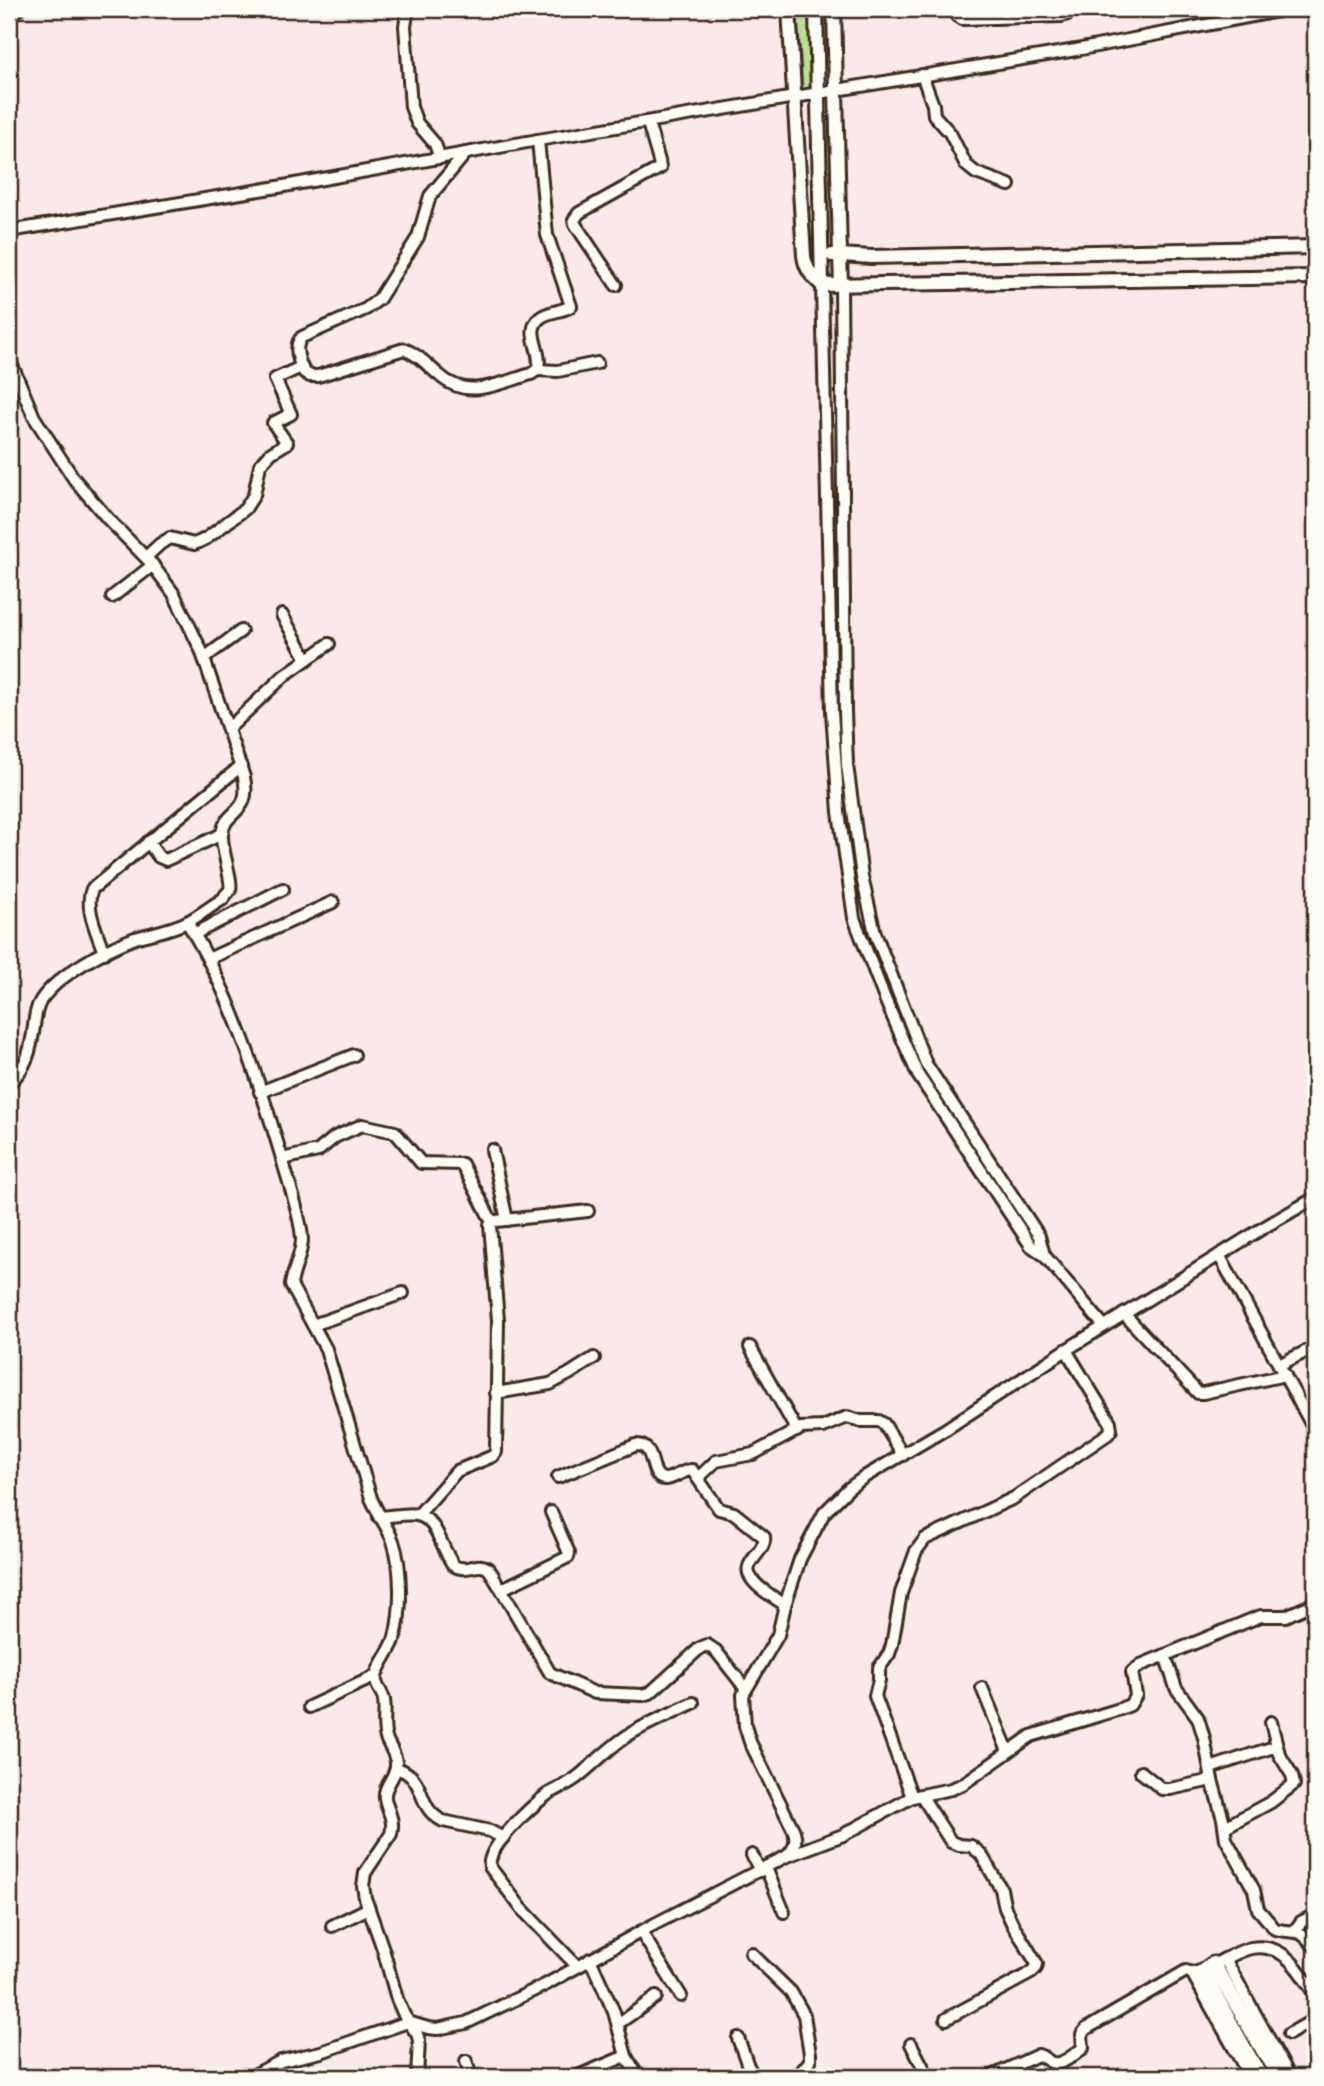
<svg xmlns="http://www.w3.org/2000/svg" width="1324" height="2086" font-family="Caveat,sans-serif">
	<rect width="100%" height="100%" fill="#fae8ea"/>
	<filter id="ink" filterUnits="userSpaceOnUse"><feTurbulence type="fractalNoise" baseFrequency=".0143" numOctaves="2"/><feDisplacementMap in="SourceGraphic" scale="14" xChannelSelector="R" yChannelSelector="G"/><feConvolveMatrix kernelMatrix="1 2 1 2 8 2 1 2 1" color-interpolation-filters="sRGB"/></filter>
	<g filter="url(#ink)">
		<path fill="#bedc95" stroke="#7c835a" stroke-width="2" d="M 797,9 L 809,9 L 811,91 L 803,91 Z"/>
		<g fill="none" stroke-linecap="round" stroke-linejoin="round">
			<g stroke="#3b2a1e" stroke-width="16">
				<g id="minor">
					<path d="M 408,9 L 405,26 L 411,107 L 417,123 L 435,144 L 440,158"/>
					<path d="M 953,9 L 957,16 L 962,19 L 1062,16 L 1068,14 L 1069,9"/>
					<path d="M 9,14 L 19,9"/>
					<path d="M 922,75 L 933,105 L 934,115 L 950,133 L 966,165 L 976,173 L 1009,185"/>
					<path d="M 466,153 L 430,196 L 418,237 L 379,299 L 366,309 L 302,337 C 293,346 299,362 304,372 L 310,376 L 318,376 L 404,349 C 419,355 427,365 439,375 C 467,401 500,383 531,374 L 537,370 C 545,353 523,332 540,318 C 548,311 562,312 571,306 L 547,235 L 538,140"/>
					<path d="M 9,231 L 284,186 L 538,140 L 1076,50 L 1289,9"/>
					<path d="M 616,285 L 575,224 L 574,220 L 579,213 L 660,168 L 659,161 L 648,123"/>
					<path d="M 822,285 L 832,712 L 839,812 L 854,918 L 885,999 L 918,1075 L 1031,1246 L 1044,1255 L 1104,1326"/>
					<path d="M 841,285 L 845,712 L 847,765 L 862,877 L 875,933 L 926,1064 L 1039,1236 L 1044,1255"/>
					<path d="M 9,358 L 34,417 L 74,479 L 108,519 L 151,563 L 174,594 L 201,650 L 244,777 C 252,816 224,808 222,835 C 221,849 233,881 230,890 C 229,891 224,897 223,899 C 211,906 199,916 187,922 C 171,930 152,933 135,938 C 106,949 59,974 41,1000 C 36,1008 35,1017 34,1026 C 31,1049 27,1068 9,1083"/>
					<path d="M 537,370 L 558,371 L 597,363"/>
					<path d="M 146,557 L 160,544 L 170,538 L 194,544 L 199,542 L 207,538 L 245,509 L 254,495 L 260,465 L 271,453 L 287,443 L 273,423 L 291,414 L 275,379 L 301,367"/>
					<path d="M 112,597 L 153,565"/>
					<path d="M 282,615 L 307,659"/>
					<path d="M 204,658 L 241,631"/>
					<path d="M 228,729 L 285,675 L 329,644"/>
					<path d="M 148,842 L 159,857 L 166,860 L 222,834"/>
					<path d="M 187,922 C 231,993 257,1075 281,1155 C 287,1178 301,1216 302,1239 C 302,1255 293,1269 291,1285 L 326,1349 L 371,1498 C 377,1513 387,1526 393,1541 C 402,1567 402,1611 395,1637 C 392,1651 374,1669 376,1681 C 377,1688 383,1693 384,1700 C 386,1713 382,1725 386,1738 C 389,1746 395,1753 396,1762 C 398,1776 383,1785 385,1798 C 387,1811 395,1819 391,1834 L 365,1873 L 363,1886 L 365,1898 L 383,1949 L 397,1999 L 404,2015 L 417,2034 L 419,2040 L 417,2077"/>
					<path d="M 194,934 L 283,889"/>
					<path d="M 104,953 C 98,934 84,908 92,889 L 241,766"/>
					<path d="M 208,959 L 333,902"/>
					<path d="M 260,1092 L 354,1055"/>
					<path d="M 492,1150 L 507,1220"/>
					<path d="M 282,1159 L 318,1151 L 335,1137 L 362,1125 L 395,1132 L 421,1163 L 462,1164 L 492,1222"/>
					<path d="M 1219,1255 L 1315,1431"/>
					<path d="M 1124,1314 L 1198,1393 L 1203,1393 L 1285,1375"/>
					<path d="M 313,1325 L 403,1293"/>
					<path d="M 750,1347 L 797,1431"/>
					<path d="M 1279,1365 L 1315,1347"/>
					<path d="M 496,1393 L 550,1384 L 569,1374 L 594,1358"/>
					<path d="M 558,1477 L 636,1445 C 658,1444 647,1480 666,1479 C 675,1478 683,1470 692,1470 L 719,1509 L 734,1513 L 764,1537 C 767,1551 742,1562 750,1576 C 756,1588 774,1597 785,1605"/>
					<path d="M 698,1478 L 716,1461 L 753,1454 L 801,1428 L 823,1427 L 847,1417 L 861,1421 L 879,1421 L 884,1424 L 903,1455"/>
					<path d="M 418,1515 L 457,1471 L 493,1456 L 496,1452 L 498,1320 L 490,1225 L 492,1222 L 496,1221 L 588,1211"/>
					<path d="M 379,1517 C 411,1515 426,1506 440,1539 C 444,1548 448,1557 453,1565 C 466,1574 477,1561 487,1568 C 493,1572 495,1582 500,1587 L 506,1587 L 568,1557 L 569,1553 L 551,1512"/>
					<path d="M 500,1587 L 550,1673 L 595,1693 L 643,1695 L 650,1693 L 700,1648 L 707,1645 L 716,1651 L 746,1689"/>
					<path d="M 1165,1655 L 1176,1688 L 1198,1718 L 1204,1738 L 1212,1780 L 1223,1819 L 1226,1839 L 1254,1890 L 1258,1909 L 1275,1929 C 1298,1935 1296,1925 1315,1947"/>
					<path d="M 982,1688 L 1008,1751"/>
					<path d="M 309,1707 L 376,1676"/>
					<path d="M 396,1768 C 429,1778 414,1807 443,1821 L 490,1831 L 503,1838"/>
					<path d="M 1210,1768 L 1277,1746"/>
					<path d="M 1141,1772 L 1162,1789 L 1170,1789 L 1212,1780"/>
					<path d="M 921,1795 L 951,1842 L 959,1845 L 971,1846 L 981,1854 L 1001,1889 L 1005,1908 L 1012,1923 L 1037,1964 L 1036,1968 L 1031,1973 L 946,2019"/>
					<path d="M 912,1797 L 875,1696 L 879,1680 L 879,1668 L 889,1654 L 892,1645 L 901,1593 L 916,1551 L 925,1539 L 1014,1498 L 1108,1434 L 1111,1430 L 1110,1422 L 1066,1350"/>
					<path d="M 1225,1827 L 1271,1802 L 1294,1784 L 1292,1775 L 1279,1754 L 1271,1722"/>
					<path d="M 752,1855 L 760,1871"/>
					<path d="M 790,1855 L 843,1835 L 912,1797 L 951,1789 L 963,1784 L 1031,1736 L 1120,1709 L 1130,1705 L 1136,1695 L 1132,1672 L 1141,1665 L 1253,1619 L 1261,1616 L 1286,1616 L 1315,1603"/>
					<path d="M 766,1868 L 784,1912"/>
					<path d="M 332,1926 L 369,1908"/>
					<path d="M 1295,1930 L 1301,1922 L 1315,1915"/>
					<path d="M 641,1932 L 681,1996"/>
					<path d="M 751,1953 L 791,1992 L 804,2015 L 810,2054 L 810,2061 L 797,2077"/>
					<path d="M 590,1959 L 614,2012 L 626,2056 L 638,2077"/>
					<path d="M 1225,1959 L 1290,2077"/>
					<path d="M 1219,1962 C 1229,1957 1241,1950 1251,1948 C 1284,1942 1300,1971 1315,1995"/>
					<path d="M 577,1966 L 522,1909 L 490,1867 C 485,1848 533,1805 548,1794 C 559,1788 571,1783 580,1775 C 597,1761 612,1745 630,1734 C 650,1722 672,1713 693,1703"/>
					<path d="M 1192,1973 L 1250,2077"/>
					<path d="M 619,2023 L 656,1997"/>
					<path d="M 1289,2034 L 1310,2022 L 1315,2024"/>
					<path d="M 738,2038 L 748,2066 L 754,2077"/>
					<path d="M 911,2044 L 928,2077"/>
					<path d="M 466,2061 L 471,2077"/>
					<path d="M 578,2076 L 626,2056"/>
					<path d="M 250,2077 L 281,2061 L 321,2052 L 408,2022 L 428,2028 L 437,2029 L 466,2023 L 545,1985 L 649,1927 L 787,1856 C 795,1848 797,1842 794,1831 L 750,1742 L 745,1726 L 743,1695 L 778,1635 L 785,1605 L 800,1559 L 824,1513 L 849,1488 L 866,1476 L 946,1429 L 1066,1350 L 1263,1228 L 1315,1198"/>
					<path d="M 990,2077 L 1038,2055 C 1044,2056 1049,2063 1054,2063 C 1063,2065 1076,2053 1083,2048 L 1082,2034 L 1086,2029 L 1186,1971 L 1192,1973 L 1202,1971"/>
				</g>
			</g>
			<g stroke="#3b2a1e" stroke-width="18">
				<g id="tertiary">
					<path d="M 789,9 L 804,256 C 806,270 812,276 822,285"/>
					<path d="M 816,9 L 822,285 L 1315,277"/>
					<path d="M 834,9 L 840,255 L 872,257 L 1315,247"/>
					<path d="M 832,255 L 840,255 L 841,285"/>
				</g>
			</g>
			<g stroke="#3b2a1e" stroke-width="19">
				<path id="secondary" d="M 1260,2077 L 1202,1972 L 1213,1964 L 1279,2077"/>
			</g>
			<use href="#minor" stroke="#fdfcf7" stroke-width="10"/>
			<use href="#tertiary" stroke="#fdfcf7" stroke-width="12"/>
			<use href="#secondary" stroke="#fdfcf7" stroke-width="14"/>
		</g>
	</g>
	<rect width="1324" height="2086" fill="none" stroke="#fdfcf7" stroke-width="35"/>
	<rect x="18" y="18" width="1289" height="2051" fill="none" stroke="#3b2a1e" stroke-width="2.5" filter="url(#ink)"/>
</svg>
